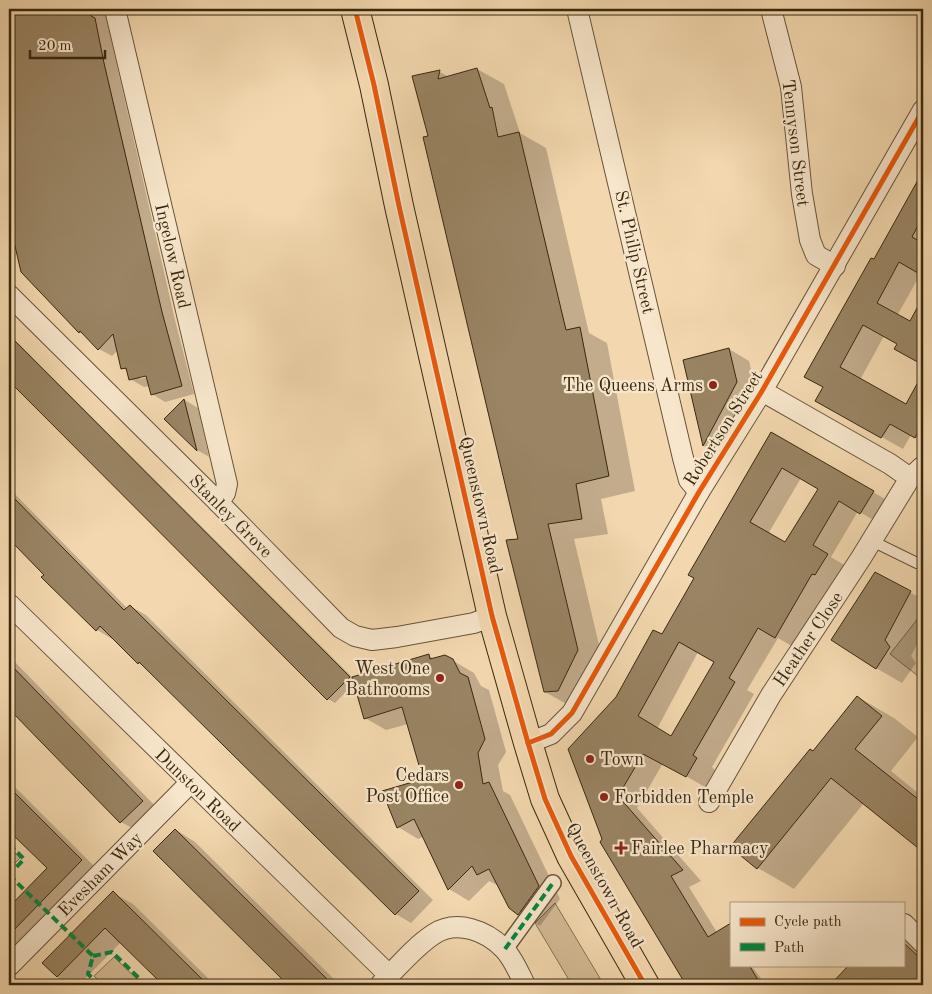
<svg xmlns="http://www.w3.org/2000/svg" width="932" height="994" font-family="'Old Standard TT',serif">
	<rect width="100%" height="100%" fill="#f3d8af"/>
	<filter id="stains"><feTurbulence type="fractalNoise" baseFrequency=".004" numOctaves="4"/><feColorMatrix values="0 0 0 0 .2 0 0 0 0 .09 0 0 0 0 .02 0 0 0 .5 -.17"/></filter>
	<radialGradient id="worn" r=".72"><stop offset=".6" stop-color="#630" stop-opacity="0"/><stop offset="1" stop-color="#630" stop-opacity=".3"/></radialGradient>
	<g fill="#d3ba94" stroke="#867152">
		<path d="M 923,612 L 923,680 L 890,654 Z"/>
		<path d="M 9,847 L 20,858 L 9,869 Z"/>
		<path d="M 555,903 L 604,985 L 572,985 L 535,923 Z"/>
		<path d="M 114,957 L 143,985 L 103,985 L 94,976 Z"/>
	</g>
	<g fill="#0003" fill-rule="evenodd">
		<path d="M 9,9 L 104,9 L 175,320 L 194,394 L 165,402 L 152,394 L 150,386 L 144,387 L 130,379 L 128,371 L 122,368 L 118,350 L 112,356 L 99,349 L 87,336 L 79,332 L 23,272 L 9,214 ZM 140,376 L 153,376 L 140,379 Z"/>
		<path d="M 477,69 L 504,84 L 520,133 L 546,148 L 589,333 L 607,343 L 635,491 L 601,499 L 608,534 L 574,539 L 604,666 L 572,707 L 545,692 L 519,540 L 429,136 L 413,77 L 440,72 L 449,77 Z"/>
		<path d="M 923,174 L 923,275 L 921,273 L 897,316 L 911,323 L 918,322 L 923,312 L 923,364 L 896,349 L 899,344 L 884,336 L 860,380 L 907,406 L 923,376 L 923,441 L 911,435 L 903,449 L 837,412 L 824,387 L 874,261 Z"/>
		<path d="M 9,334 L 353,678 L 429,656 L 435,659 L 445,656 L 474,673 L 481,686 L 489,690 L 506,752 L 498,765 L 503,791 L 510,795 L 560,899 L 540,926 L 510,907 L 499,886 L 489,881 L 469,901 L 449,889 L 423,837 L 418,839 L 398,827 L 425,780 L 408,724 L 386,730 L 365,718 L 355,683 L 335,703 L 328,699 L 9,379 Z"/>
		<path d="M 729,349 L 749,361 L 757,395 L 724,457 L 704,446 L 684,361 Z"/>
		<path d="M 185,400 L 198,408 L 209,457 L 197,450 L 166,419 Z"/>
		<path d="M 772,434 L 892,503 L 880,524 L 858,511 L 831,557 L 846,566 L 835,585 L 832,584 L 795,648 L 778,638 L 747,690 L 754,694 L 712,767 L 715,770 L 705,787 L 663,763 L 637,808 L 701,881 L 689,887 L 718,934 L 731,965 L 751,965 L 766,985 L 687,985 L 601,842 L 603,839 L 617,698 L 662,636 L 696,578 ZM 801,478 L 819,488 L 786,544 L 768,534 ZM 698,652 L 715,662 L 672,738 L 657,729 Z"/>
		<path d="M 9,488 L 128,609 L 130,606 L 146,615 L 433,900 L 411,923 L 396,914 L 146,667 L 139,663 L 113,637 L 112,639 L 97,630 L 9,537 Z"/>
		<path d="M 875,574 L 923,599 L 923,633 L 911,656 L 916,663 L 902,683 L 876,668 Z"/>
		<path d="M 9,659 L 15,662 L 162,813 L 141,833 L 121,822 L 9,707 Z"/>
		<path d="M 858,697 L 894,718 L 918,737 L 891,771 L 923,797 L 923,850 L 864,803 L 794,889 L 758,868 L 732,847 L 813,752 Z"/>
		<path d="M 9,781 L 100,872 L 18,955 L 9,950 L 9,906 L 10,907 L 49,868 L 9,829 Z"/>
		<path d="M 176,830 L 195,842 L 340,985 L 290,985 L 155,851 Z"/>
		<path d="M 113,893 L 133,904 L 215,985 L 165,985 L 121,942 L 83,981 L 88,985 L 51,985 L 59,977 L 44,963 Z"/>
		<path d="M 903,938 L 923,956 L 923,985 L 832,985 L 851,965 L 903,965 Z"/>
		<path d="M 472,978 L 484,985 L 464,985 Z"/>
	</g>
	<g fill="#998463" stroke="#382810" fill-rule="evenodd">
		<path d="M 23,9 L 89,9 L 91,16 L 95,18 L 104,63 L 162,312 L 182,386 L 151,395 L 146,376 L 129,380 L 126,368 L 121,369 L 113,334 L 98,350 L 80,331 L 79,333 L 21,272 L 9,220 L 9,12 Z"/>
		<path d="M 477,68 L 490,108 L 492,107 L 498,137 L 519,132 L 566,330 L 580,327 L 609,476 L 576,484 L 582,519 L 548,524 L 578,650 L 558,691 L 544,692 L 506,540 L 518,539 L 423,137 L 428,136 L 412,76 L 440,70 L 438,79 Z"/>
		<path d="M 923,171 L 923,216 L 912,237 L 923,243 L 923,276 L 899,262 L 877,303 L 910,321 L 923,297 L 923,365 L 894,349 L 897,344 L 863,325 L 840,367 L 906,404 L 923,373 L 923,422 L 915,438 L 890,424 L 881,438 L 815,401 L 823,387 L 804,377 L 871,258 L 874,259 Z"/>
		<path d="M 9,335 L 350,677 L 327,700 L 9,381 Z"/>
		<path d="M 729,348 L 737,382 L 703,446 L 683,360 Z"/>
		<path d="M 184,399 L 197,451 L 164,419 Z"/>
		<path d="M 771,432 L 874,491 L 860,514 L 839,501 L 813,545 L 828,554 L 815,575 L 812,574 L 775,638 L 758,628 L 729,678 L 735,682 L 693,755 L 697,758 L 686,777 L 643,754 L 618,796 L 683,870 L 671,876 L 708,937 L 731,923 L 731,965 L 749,965 L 761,985 L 686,985 L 600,842 L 602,839 L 568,749 L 616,697 L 653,630 L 662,634 L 694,578 L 688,575 ZM 782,468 L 818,489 L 785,542 L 750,522 ZM 679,642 L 714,662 L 671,736 L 638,716 Z"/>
		<path d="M 9,493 L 124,610 L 130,605 L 419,891 L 395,915 L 139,662 L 138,664 L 100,626 L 96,631 L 41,577 L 44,575 L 9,539 Z"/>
		<path d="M 875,572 L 911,591 L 885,640 L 890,647 L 876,669 L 831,640 Z"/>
		<path d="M 429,654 L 430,659 L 445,655 L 453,659 L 460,673 L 468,677 L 485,739 L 478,753 L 483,784 L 489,782 L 539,886 L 518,915 L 509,908 L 489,869 L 477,875 L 472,866 L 448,890 L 414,819 L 397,828 L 382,791 L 423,779 L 402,707 L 364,719 L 352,677 Z"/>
		<path d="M 9,663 L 143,801 L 120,823 L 9,709 Z"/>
		<path d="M 857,696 L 882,716 L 855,749 L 923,803 L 923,852 L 831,778 L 757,869 L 730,847 L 810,749 L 813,751 Z"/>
		<path d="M 9,787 L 82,860 L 9,935 L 9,907 L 47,868 L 9,831 Z"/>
		<path d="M 175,829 L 333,985 L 288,985 L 153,851 Z"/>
		<path d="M 113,891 L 127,905 L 208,985 L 163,985 L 105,928 L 57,977 L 42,963 Z"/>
		<path d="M 903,942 L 923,961 L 923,985 L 830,985 L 849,965 L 903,965 Z"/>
	</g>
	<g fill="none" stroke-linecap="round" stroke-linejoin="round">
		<g stroke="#675438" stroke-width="12">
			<path id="service" d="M 872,541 L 917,563"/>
		</g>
		<g stroke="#675438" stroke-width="18">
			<path id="pedestrian" d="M 505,949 L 553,883"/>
		</g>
		<g stroke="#675438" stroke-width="22">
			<g id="minor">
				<path d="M 115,9 L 227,484 L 225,493 L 218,502"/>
				<path d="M 577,9 L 683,458 L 689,480 L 699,492"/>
				<path d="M 771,9 L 791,87 L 802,194 L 810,240 L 816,255 L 835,266"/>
				<path d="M 9,295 L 218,502 L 341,628 L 355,636 L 372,640 L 397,637 L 474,623 L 492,616"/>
				<path d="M 910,478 L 923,466"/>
				<path d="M 9,604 L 389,975"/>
				<path d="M 528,743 L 551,734 L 572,713 L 699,492 L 762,391 L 923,110"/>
				<path d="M 709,802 L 771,695 L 861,558 L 910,478 L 890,464 L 762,391"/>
				<path d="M 904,924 L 923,943"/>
				<path d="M 9,966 L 190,783"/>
				<path d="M 381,984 C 398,967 414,947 434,934 C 457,919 487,931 504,949 C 513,958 519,973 525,985"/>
			</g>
		</g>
		<g stroke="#382810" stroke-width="30">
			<path id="primary" d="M 355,9 L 374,85 L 399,206 L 492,616 L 528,743 L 545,799 L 571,856 L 645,985"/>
		</g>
		<use href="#service" stroke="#f7e6cb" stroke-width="10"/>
		<use href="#pedestrian" stroke="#f7e6cb" stroke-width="15"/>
		<use href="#minor" stroke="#f7e6cb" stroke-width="20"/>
		<use href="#primary" stroke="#f3d8af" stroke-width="28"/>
		<g stroke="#00873e" stroke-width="4" stroke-dasharray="8 4" stroke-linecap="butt">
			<path d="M 9,844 L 24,859 L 10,874"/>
			<path d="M 9,875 L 93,956 L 88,974 L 99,985"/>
			<path d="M 505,949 L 553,883"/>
			<path d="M 93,956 L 112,952 L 146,985"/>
		</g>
		<g stroke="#f7e6cb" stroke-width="8">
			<g id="cycleway">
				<path d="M 355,9 L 374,85 L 399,206 L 492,616 L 528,743 L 545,799 L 571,856 L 645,985"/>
				<path d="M 528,743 L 551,734 L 572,713 L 699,492 L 762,391 L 923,110"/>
			</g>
		</g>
		<use href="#cycleway" stroke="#e8590c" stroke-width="5"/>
	</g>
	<g fill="#8f2418" stroke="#f7e6cb" stroke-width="2">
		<circle cx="713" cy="385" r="5"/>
		<circle cx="440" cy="678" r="5"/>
		<circle cx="590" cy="759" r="5"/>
		<circle cx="459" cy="785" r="5"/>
		<circle cx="604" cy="797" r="5"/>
		<path d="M618.5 840.5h5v5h5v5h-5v5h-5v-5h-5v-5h5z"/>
	</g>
	<g text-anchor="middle" stroke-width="4.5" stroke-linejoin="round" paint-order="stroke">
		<g font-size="18" fill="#382810" stroke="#f7e6cb">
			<text transform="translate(796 143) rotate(83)" y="6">Tennyson Street</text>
			<text transform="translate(635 252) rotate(77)" y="6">St. Philip Street</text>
			<text transform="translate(173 256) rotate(77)" y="6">Ingelow Road</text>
			<text transform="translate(723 428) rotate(-58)" y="6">Robertson Street</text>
			<text transform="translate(481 505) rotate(77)" y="6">Queenstown Road</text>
			<text transform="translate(231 516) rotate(45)" y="6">Stanley Grove</text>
			<text transform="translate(808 639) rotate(-56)" y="6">Heather Close</text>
			<text transform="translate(198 790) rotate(44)" y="6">Dunston Road</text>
			<text transform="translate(100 874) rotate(-45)" y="6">Evesham Way</text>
			<text transform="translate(605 885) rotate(61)" y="6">Queenstown Road</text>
		</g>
		<g font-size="18" fill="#382810" stroke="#f7e6cb" text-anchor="end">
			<text x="703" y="391">The Queens Arms</text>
			<text x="430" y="674">West One<tspan x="430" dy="21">Bathrooms</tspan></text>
			<text x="600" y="765" text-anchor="start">Town</text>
			<text x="449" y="781">Cedars<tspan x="449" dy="21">Post Office</tspan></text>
			<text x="614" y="803" text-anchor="start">Forbidden Temple</text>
			<text x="631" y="854" text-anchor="start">Fairlee Pharmacy</text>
		</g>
	</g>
	<rect width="932" height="994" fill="none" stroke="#f3d8af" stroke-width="30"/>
	<rect x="10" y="10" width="912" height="974" fill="none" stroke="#382810" stroke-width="2.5"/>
	<rect x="15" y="15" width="902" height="964" fill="none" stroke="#382810"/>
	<rect x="730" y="902" width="175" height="65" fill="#f7e6cb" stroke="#ab9a80"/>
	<rect x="740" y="918" width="25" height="8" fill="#e8590c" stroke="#ab9a80"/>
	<text x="774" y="926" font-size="15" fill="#382810">Cycle path</text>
	<rect x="740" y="943" width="25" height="8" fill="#00873e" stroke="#ab9a80"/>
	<text x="774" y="952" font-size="15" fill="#382810">Path</text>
	<path d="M30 50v8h75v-8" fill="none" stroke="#382810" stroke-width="2.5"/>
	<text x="38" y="50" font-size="15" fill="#382810" stroke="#f7e6cb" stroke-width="4" paint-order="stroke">20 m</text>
	<rect width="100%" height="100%" filter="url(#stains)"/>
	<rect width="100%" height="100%" fill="url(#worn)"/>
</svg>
